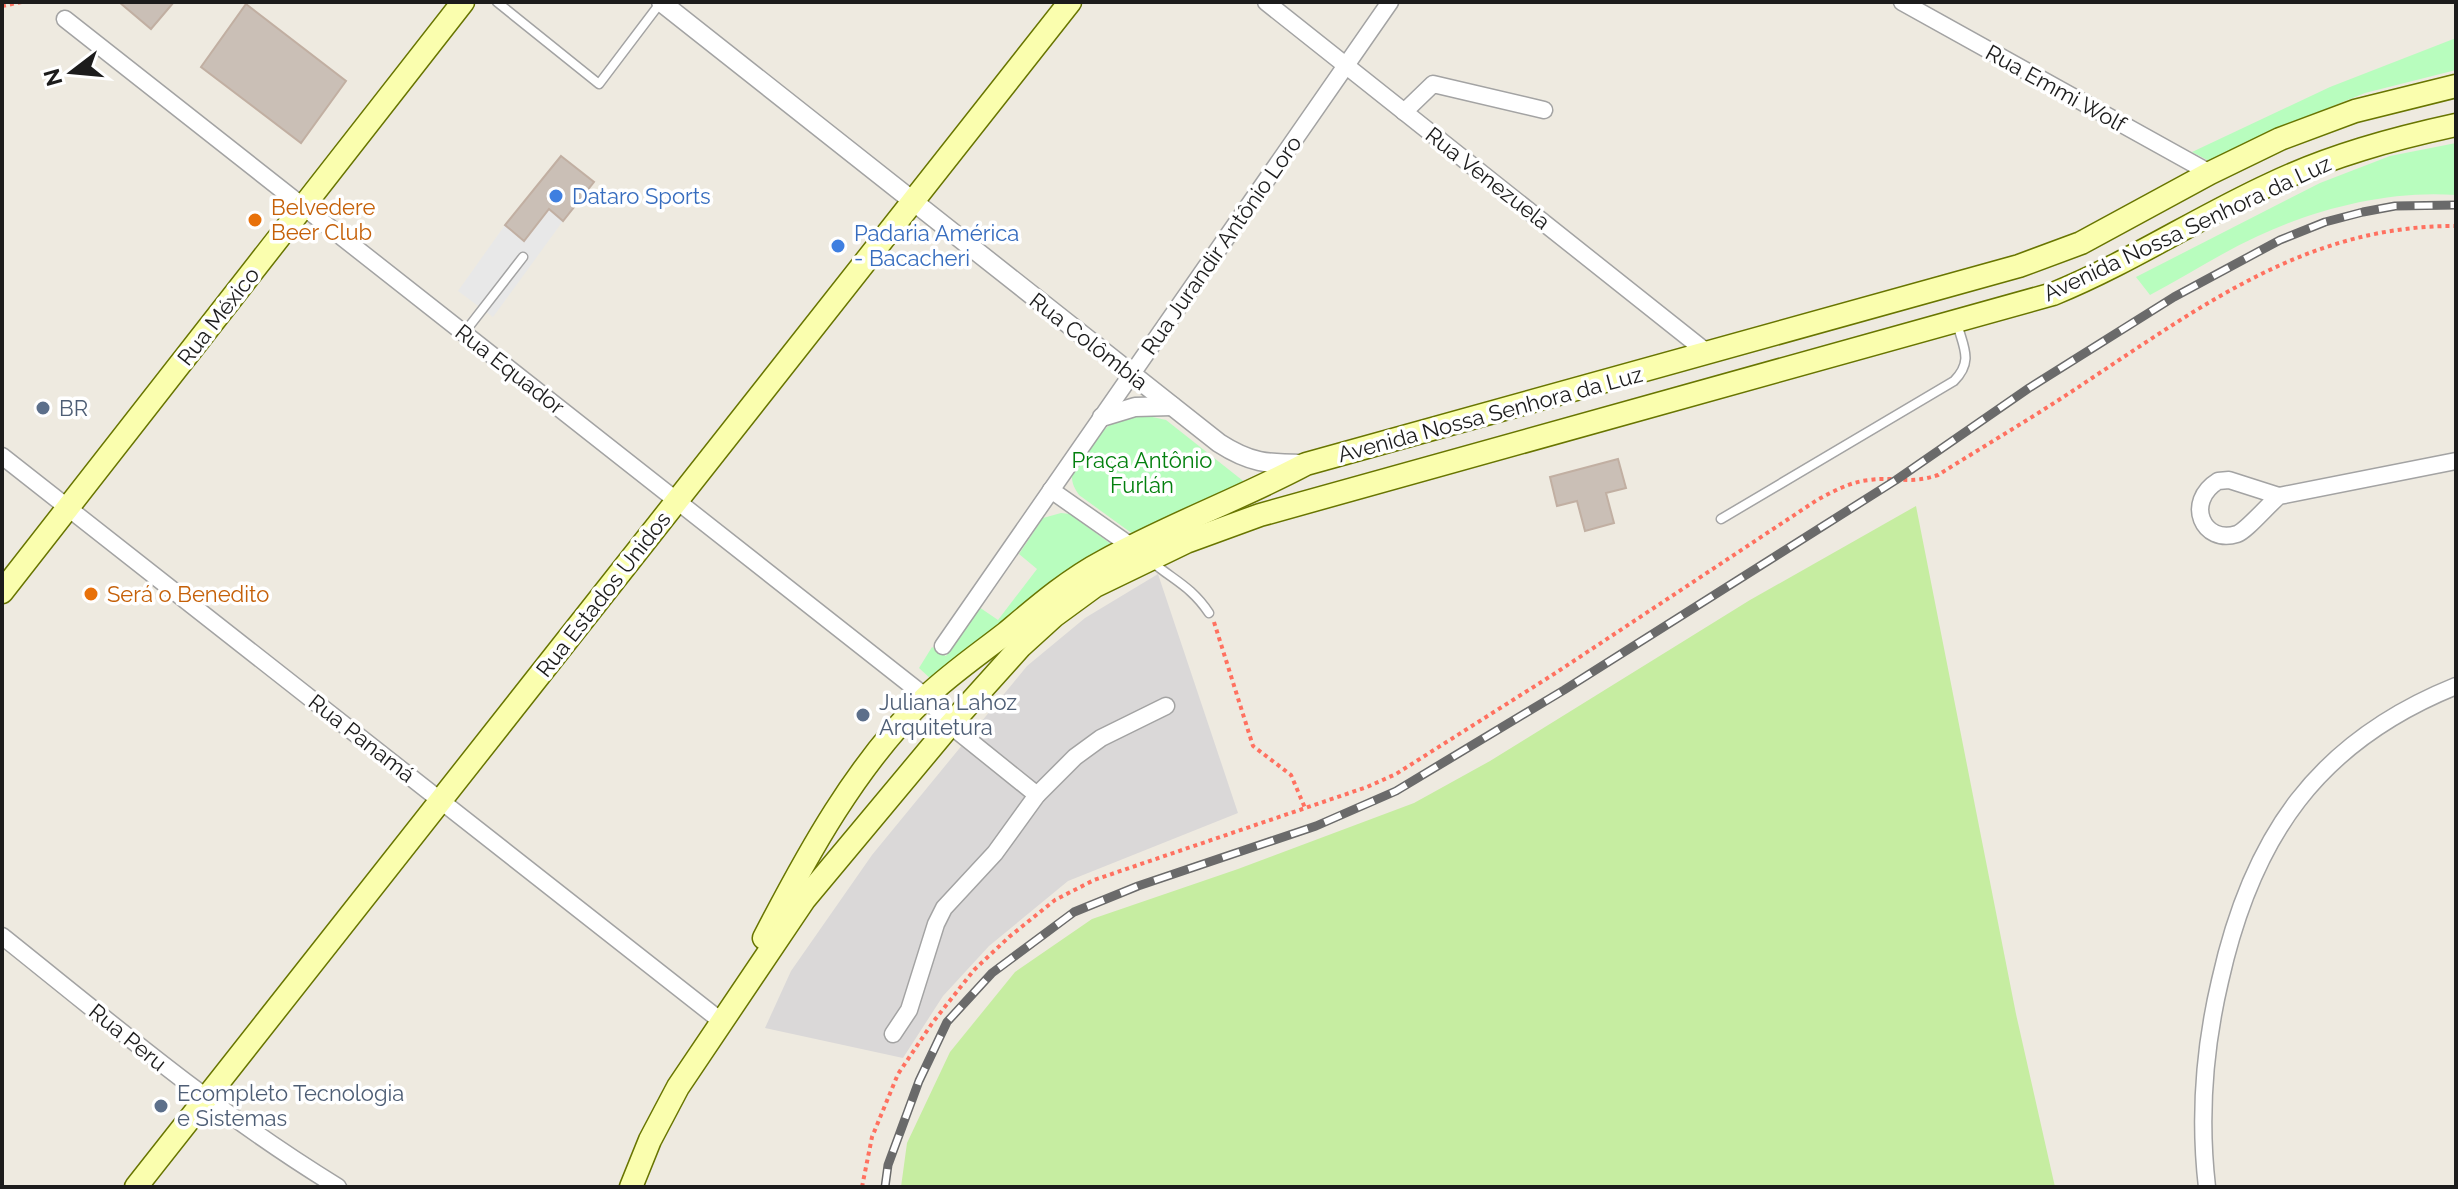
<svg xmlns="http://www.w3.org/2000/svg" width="2458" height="1189" font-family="Raleway,sans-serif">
	<rect width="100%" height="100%" fill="#eeeae0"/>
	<path fill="#dad8d8" d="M 1158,574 L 1238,813 L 1068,881 L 989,946 L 943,996 L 903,1058 L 765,1028 L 791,971 L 872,855 L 1027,666 L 1085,618 Z"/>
	<path fill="#c6eda1" d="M 1916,506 L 2016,1014 L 2055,1187 L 901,1187 L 907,1143 L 950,1052 L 1015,972 L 1092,919 L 1238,869 L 1414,803 L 1490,761 L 1750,600 Z"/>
	<g fill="#b8fdbe">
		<path d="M 2456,38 L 2456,70 L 2365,93 L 2269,132 L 2209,161 L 2192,152 L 2330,87 Z"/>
		<path d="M 2456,143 L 2456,195 C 2391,190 2317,208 2258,236 C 2221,253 2186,276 2150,295 L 2136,277 L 2320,183 L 2390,156 Z"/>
		<path d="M 1148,416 L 1166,420 L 1247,484 L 1137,537 L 1079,495 C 1075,489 1072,484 1072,477 C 1074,465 1100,431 1110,425 C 1122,418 1135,417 1148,416 Z"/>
		<path d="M 1061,513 L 1070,514 L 1115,547 L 932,680 L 919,668 L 932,647 L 946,656 L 979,607 L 998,620 L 1037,569 L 1019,554 L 1043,518 Z"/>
	</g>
	<path fill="#e8e8e8" d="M 549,209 L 563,221 L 493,317 L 458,291 L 505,225 L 524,240 Z"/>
	<g fill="#cabfb6" stroke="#c1afa2" stroke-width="2">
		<path d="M 119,2 L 174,2 L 151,29 Z"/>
		<path d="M 246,4 L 346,81 L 301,143 L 201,67 Z"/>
		<path d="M 561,156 L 594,182 L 563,221 L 549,209 L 524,241 L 505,225 Z"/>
		<path d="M 1618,459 L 1626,488 L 1606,493 L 1614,523 L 1585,531 L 1577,501 L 1557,506 L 1550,477 Z"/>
	</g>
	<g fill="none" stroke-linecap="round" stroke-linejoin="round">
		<g stroke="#a3a3a3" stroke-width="11">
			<g id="service">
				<path d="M 497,2 L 599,84 L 661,2"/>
				<path d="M 464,333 L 523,257"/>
				<path d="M 1721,519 L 1954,381 C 1974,361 1963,347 1957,323"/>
				<path d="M 1151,561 C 1173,580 1191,586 1209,613"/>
			</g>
		</g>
		<g stroke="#a3a3a3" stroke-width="19">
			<g id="minor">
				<path d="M 1266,2 L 1709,354"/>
				<path d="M 1902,2 L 2210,173"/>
				<path d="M 65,19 L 926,697 L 950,725 L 1037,795"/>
				<path d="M 1404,112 L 1433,84 L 1544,110"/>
				<path d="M 2,456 L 721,1021"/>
				<path d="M 1051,490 L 1138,551"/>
				<path d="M 2279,496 C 2268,505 2246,531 2237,534 C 2203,545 2184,502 2218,481 L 2229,480 L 2279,496 L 2456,461"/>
				<path d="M 943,646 L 1390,2"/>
				<path d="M 2,936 C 111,1023 218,1114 338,1187"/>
				<path d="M 893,1034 L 909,1010 L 936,924 L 944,908 L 995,853 L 1037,795 L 1075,757 L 1101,738 L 1166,706"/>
				<path d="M 2207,1187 C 2199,1118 2204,1049 2220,981 C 2252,837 2317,742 2456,686"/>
			</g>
		</g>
		<g stroke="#a3a3a3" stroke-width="21">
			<g id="tertiary">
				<path d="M 661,2 L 1219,443 C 1250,463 1267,464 1303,464"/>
				<path d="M 1102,417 L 1135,407 L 1172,406"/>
			</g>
		</g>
		<g stroke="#687500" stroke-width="25">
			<g id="secondary">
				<path d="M 2,592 L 463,2"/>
				<path d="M 764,938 C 808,853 856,765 926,697 C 950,674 979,654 1006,633 C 1037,607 1068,580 1104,561 C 1169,525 1240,499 1306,464 L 2019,266 L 2081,243 L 2210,173 L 2280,139 L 2355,111 L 2456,86"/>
				<path d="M 136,1187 L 1070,2"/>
				<path d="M 631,1187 L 650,1140 L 678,1087 L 804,900 L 950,725 L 1021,646 L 1054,616 L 1095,586 L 1186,542 L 1260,515 L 2053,294 C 2129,263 2197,218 2271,184 C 2330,156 2392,139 2456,125"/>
			</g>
		</g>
		<g stroke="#ff7160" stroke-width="4" stroke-dasharray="4 4" stroke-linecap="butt">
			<path d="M 2,6 L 22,2"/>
			<path d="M 1214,622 L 1253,746 L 1291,775 L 1305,808"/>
			<path d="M 862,1187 L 872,1137 L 898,1074 L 933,1022 L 974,970 L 1009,937 L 1055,900 L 1094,880 L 1367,787 L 1396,774 L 1554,674 L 1817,500 C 1834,491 1850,482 1869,480 C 1896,476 1909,485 1938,475 C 1989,443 2042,412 2092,378 C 2207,302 2312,225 2456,226"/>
		</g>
		<use href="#service" stroke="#fff" stroke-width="8"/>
		<use href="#minor" stroke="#fff" stroke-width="16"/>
		<use href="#tertiary" stroke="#fff" stroke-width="18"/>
		<use href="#secondary" stroke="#fafeae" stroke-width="22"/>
		<g stroke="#6a6a6a" stroke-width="9">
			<path id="rail" d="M 885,1187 L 888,1165 L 919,1081 L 947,1022 L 992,973 L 1074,912 L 1138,886 L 1316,826 L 1396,791 L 1564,690 L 1896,480 L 2029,388 L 2174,297 L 2280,240 L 2325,222 L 2363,212 L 2395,206 L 2456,205"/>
		</g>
		<use href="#rail" stroke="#fff" stroke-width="6" stroke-dasharray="18" stroke-linecap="butt"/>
	</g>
	<g fill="#3f7fe0" stroke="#fff" stroke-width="3">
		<circle cx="556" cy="196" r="8"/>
		<circle cx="838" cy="246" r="8"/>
	</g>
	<g fill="#e8710a" stroke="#fff" stroke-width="3">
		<circle cx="255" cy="220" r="8"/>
		<circle cx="91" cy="594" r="8"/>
	</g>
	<g fill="#5c6f8a" stroke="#fff" stroke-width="3">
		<circle cx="43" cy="408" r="8"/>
		<circle cx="863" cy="715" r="8"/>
		<circle cx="161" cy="1106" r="8"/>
	</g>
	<g text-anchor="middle" stroke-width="7" stroke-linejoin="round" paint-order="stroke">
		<g font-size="22" fill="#1c1c1c" stroke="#fff">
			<text transform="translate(2056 88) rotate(29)" y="8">Rua Emmi Wolf</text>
			<text transform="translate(1488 178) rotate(38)" y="8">Rua Venezuela</text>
			<text transform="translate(2187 228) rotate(-25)" y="8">Avenida Nossa Senhora da Luz</text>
			<text transform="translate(1221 245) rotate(-55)" y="8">Rua Jurandir Antônio Loro</text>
			<text transform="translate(218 316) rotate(-52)" y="8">Rua México</text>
			<text transform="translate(1089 341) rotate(38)" y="8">Rua Colômbia</text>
			<text transform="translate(510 369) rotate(38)" y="8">Rua Equador</text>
			<text transform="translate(1490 414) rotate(-15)" y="8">Avenida Nossa Senhora da Luz</text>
			<text transform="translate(603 594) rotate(-52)" y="8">Rua Estados Unidos</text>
			<text transform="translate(362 738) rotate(38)" y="8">Rua Panamá</text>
			<text transform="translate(128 1037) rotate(39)" y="8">Rua Peru</text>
		</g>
		<g font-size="22" fill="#366cbe" stroke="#fff" text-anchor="start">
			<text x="572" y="204">Dataro Sports</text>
			<text x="854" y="241">Padaria América<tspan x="854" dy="25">- Bacacheri</tspan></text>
		</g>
		<g font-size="22" fill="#c56008" stroke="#fff" text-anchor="start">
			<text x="271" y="215">Belvedere<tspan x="271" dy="25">Beer Club</tspan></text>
			<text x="107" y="602">Será o Benedito</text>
		</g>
		<g font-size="22" fill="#4e5e75" stroke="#fff" text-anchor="start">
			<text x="59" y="416">BR</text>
			<text x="879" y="710">Juliana Lahoz<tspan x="879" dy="25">Arquitetura</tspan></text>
			<text x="177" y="1101">Ecompleto Tecnologia<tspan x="177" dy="25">e Sistemas</tspan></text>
		</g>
		<g font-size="22" fill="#03800e" stroke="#fff">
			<text x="1142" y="468">Praça Antônio<tspan x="1142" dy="25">Furlán</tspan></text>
		</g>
	</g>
	<rect width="2458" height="1189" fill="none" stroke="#1c1c1c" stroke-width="8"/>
	<g transform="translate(72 72) rotate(254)" stroke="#ffffff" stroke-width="6" paint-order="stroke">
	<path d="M0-6L14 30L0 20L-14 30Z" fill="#1c1c1c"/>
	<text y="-12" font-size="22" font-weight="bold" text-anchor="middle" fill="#1c1c1c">N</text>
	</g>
</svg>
